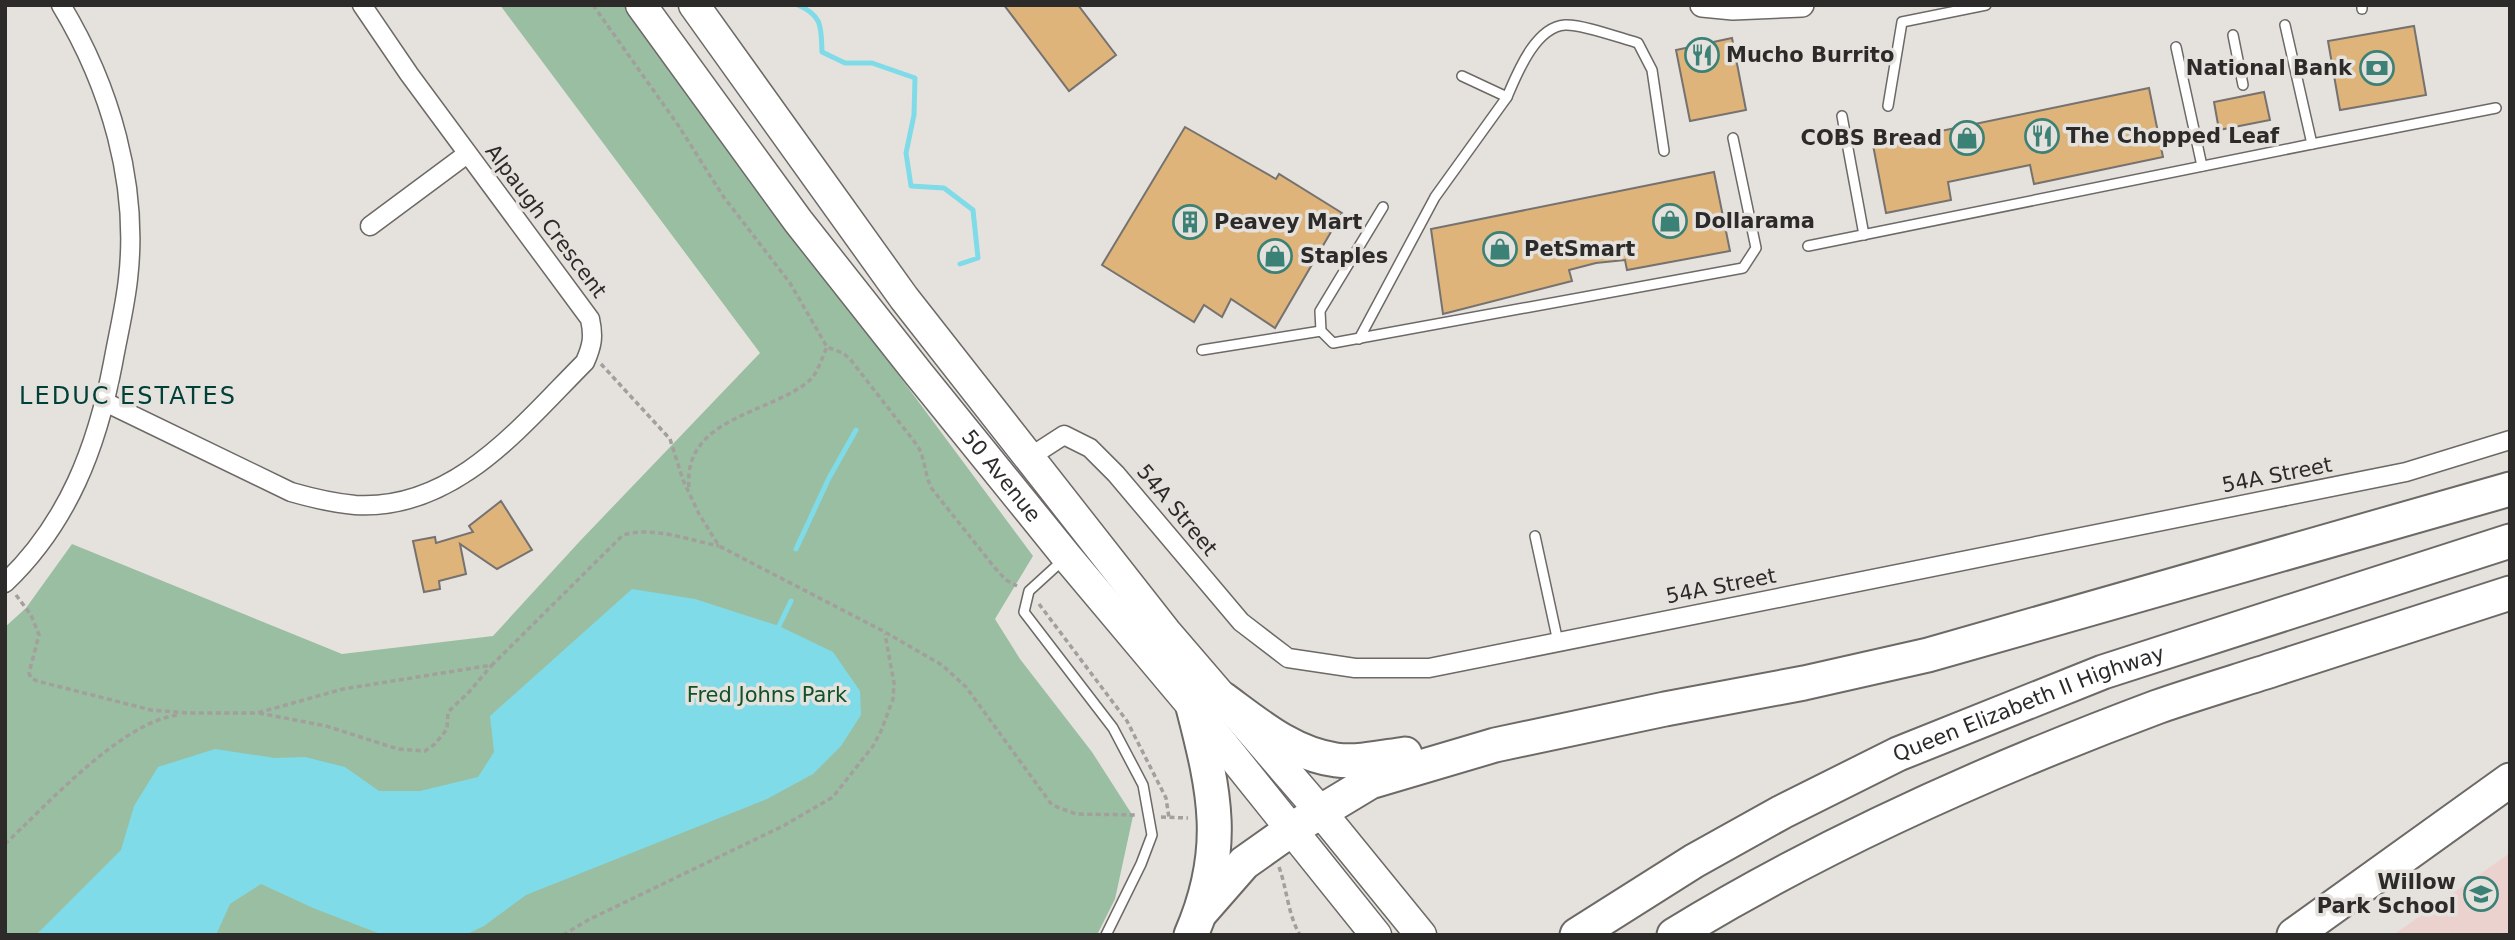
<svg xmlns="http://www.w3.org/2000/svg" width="2515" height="940" font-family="'DejaVu Sans',sans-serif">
	<rect width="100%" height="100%" fill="#e5e2de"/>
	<path fill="#ecd2cf" d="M 2510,853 L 2510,935 L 2393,935 Z"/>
	<path fill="#9abea1" d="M 500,5 L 624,5 L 1033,556 L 995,619 L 1020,659 L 1092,752 L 1133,816 L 1115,899 L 1097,935 L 5,935 L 5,627 L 26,608 L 72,544 L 342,654 L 493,636 L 580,541 L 760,353 Z"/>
	<path fill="#7fdbe7" d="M 632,589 L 695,599 L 779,626 L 833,652 L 860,691 L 861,715 L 841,746 L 813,774 L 767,799 L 526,895 L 484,926 L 465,935 L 383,935 L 313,908 L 261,884 L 230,904 L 216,935 L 36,935 L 121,850 L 134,806 L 158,767 L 215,749 L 275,758 L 305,757 L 345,767 L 379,791 L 420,791 L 478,777 L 494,752 L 490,716 Z"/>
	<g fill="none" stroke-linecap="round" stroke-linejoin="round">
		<g stroke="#7fdbe7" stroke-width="5">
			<path d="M 798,5 C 823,16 821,27 822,52 L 845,63 L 872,63 L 915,78 L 914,115 L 906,153 L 911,186 L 944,188 L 973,210 L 978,258 L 960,264"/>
			<path d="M 796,549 L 829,478 L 856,430"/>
			<path d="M 779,626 L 791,601"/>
		</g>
	</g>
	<g fill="#deb47a" stroke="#75726f" stroke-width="2">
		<path d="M 1004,5 L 1078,5 L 1116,55 L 1069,91 Z"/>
		<path d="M 2414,26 L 2426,95 L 2340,110 L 2328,41 Z"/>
		<path d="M 1732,38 L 1746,110 L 1690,121 L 1676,50 Z"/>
		<path d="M 2149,88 L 2163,157 L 2034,184 L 2030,165 L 1948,182 L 1951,200 L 1886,213 L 1873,145 Z"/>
		<path d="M 2264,92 L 2270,120 L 2219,130 L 2214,102 Z"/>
		<path d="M 1185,127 L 1276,179 L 1279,174 L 1342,213 L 1275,328 L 1231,299 L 1222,317 L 1204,305 L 1194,322 L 1102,265 Z"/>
		<path d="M 1714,172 L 1730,251 L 1627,270 L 1625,260 L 1596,263 L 1569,270 L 1572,281 L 1443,314 L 1431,229 Z"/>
		<path d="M 501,501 L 532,550 L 497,569 L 460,544 L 466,574 L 439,581 L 440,589 L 424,592 L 413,541 L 435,537 L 436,543 L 473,532 L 469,526 Z"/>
	</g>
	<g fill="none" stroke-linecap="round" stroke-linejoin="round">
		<g stroke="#6c6966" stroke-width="12">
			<g id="service">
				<path d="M 2362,5 L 2362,9"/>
				<path d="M 2285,25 L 2312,144 L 2496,108"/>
				<path d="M 2233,35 L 2243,85"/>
				<path d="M 2176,47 L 2202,166"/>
				<path d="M 1507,97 C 1517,74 1535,27 1565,25 C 1582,24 1620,38 1638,43 L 1652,70 L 1664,151"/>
				<path d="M 1888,106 L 1902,22 L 1986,5"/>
				<path d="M 1842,116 L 1864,235"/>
				<path d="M 1383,207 L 1320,311 L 1321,331 L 1333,343 L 1743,268 L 1756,248 L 1733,138"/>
				<path d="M 1808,246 L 2312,144"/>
				<path d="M 1359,339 L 1435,197 L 1507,97 L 1462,76"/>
				<path d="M 1202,350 L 1321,331"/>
				<path d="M 1535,536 L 1558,642"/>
				<path d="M 1063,560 L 1029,591 L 1024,612 L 1113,728 L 1143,785 L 1152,835 L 1141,864 L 1106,935"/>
			</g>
		</g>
		<g stroke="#6c6966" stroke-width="21">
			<g id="minor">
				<path d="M 370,226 L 467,154"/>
				<path d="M 105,402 L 291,492 C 312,498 333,503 355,505 C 455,511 521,426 585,362 C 592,346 594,337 590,319 L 409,74 L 362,5"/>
				<path d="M 1030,457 L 1064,435 L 1090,448 L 1116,474 L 1241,622 L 1288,658 L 1355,668 L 1429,668 L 2406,472 L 2510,440"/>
				<path d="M 5,583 C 68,523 97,447 113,363 C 118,335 125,307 128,279 C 139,184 110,86 61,5"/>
			</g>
		</g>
		<g stroke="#6c6966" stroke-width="26">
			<path id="tertiary" d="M 1702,5 L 1733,8 L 1802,5"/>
		</g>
		<g stroke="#6c6966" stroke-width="33">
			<g id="primary">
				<path id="s1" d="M 641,5 L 798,221 L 918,373 L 1067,557 L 1193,707 L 1376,935"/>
				<path d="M 694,5 L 904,298 L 1166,632 L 1320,811 L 1421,935"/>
			</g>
		</g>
		<g stroke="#6c6966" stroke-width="37">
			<g id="motorway">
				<path d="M 1223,699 C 1257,724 1292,754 1336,760 C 1358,763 1383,757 1405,754"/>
				<path d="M 1202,911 L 1244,863 L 1292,829 L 1370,782 L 1495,745 L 1665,709 L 1804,683 L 1928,655 L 2510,489"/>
				<path d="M 1191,935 C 1228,850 1215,792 1193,707"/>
				<path id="s2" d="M 1577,935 L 1694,861 L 1782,812 L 1898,754 L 2103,672 L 2510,541"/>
				<path d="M 1674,935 C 1826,842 1991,769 2157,707 C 2197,693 2238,681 2278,668 C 2355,643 2433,618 2510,593"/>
				<path d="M 2294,935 L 2510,780"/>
			</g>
		</g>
		<g stroke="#a29f9c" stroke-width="3.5" stroke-dasharray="5 3.5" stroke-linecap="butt">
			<path d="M 593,5 L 678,125 L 723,196 L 790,283 L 827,347 L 843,353 L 850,359 L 917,445 C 926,459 924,475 932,489 L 995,568 L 1006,580 L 1017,586"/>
			<path d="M 601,364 L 670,439 L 683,480 L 699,514 L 719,546 L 885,632 L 942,665 L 966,687 L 1052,805 L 1076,814 L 1136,815"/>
			<path d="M 689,487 C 683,417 771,414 810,380 C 818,373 822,357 827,347"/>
			<path d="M 16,595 L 31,615 L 39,635 L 29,673 L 31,678 L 37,681 L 151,710 L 188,713 L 257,713 L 343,689 L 492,665 L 623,535 C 653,526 689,540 719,546"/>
			<path d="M 1039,604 L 1127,721 L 1166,798 L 1169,818"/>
			<path d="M 259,713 L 326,726 L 398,749 L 425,751 L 435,744 L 447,729 L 448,712 L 469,692 L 492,665"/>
			<path d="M 1161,817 L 1188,818"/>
			<path d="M 5,844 C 47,805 121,722 178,715"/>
			<path d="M 1279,867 C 1287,889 1288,915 1300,935"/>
			<path d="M 318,935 L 327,935"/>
			<path d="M 563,935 L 588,920 L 783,826 L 833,797 L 873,746 L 881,731 L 893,699 L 894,683 L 885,634"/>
		</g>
		<use href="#service" stroke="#fff" stroke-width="9"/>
		<use href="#minor" stroke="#fff" stroke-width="18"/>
		<use href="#tertiary" stroke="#fff" stroke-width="23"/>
		<use href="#primary" stroke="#fff" stroke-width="30"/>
		<use href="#motorway" stroke="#fff" stroke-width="33"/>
	</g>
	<defs>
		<g id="restaurant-ring" transform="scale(1.75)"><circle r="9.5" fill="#e5e2de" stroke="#3c8175" stroke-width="1.5"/><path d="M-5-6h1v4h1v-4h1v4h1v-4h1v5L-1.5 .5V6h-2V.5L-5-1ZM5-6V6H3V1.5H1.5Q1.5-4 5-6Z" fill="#3c8175"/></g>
		<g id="bank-ring" transform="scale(1.75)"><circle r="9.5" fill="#e5e2de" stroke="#3c8175" stroke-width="1.5"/><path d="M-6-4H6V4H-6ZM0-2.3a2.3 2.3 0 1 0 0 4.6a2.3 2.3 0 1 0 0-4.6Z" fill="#3c8175"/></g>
		<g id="shop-ring" transform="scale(1.75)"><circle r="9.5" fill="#e5e2de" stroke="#3c8175" stroke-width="1.5"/><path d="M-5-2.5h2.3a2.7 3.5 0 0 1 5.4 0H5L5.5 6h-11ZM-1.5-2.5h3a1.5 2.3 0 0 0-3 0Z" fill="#3c8175"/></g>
		<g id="building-ring" transform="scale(1.75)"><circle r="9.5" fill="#e5e2de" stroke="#3c8175" stroke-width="1.5"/><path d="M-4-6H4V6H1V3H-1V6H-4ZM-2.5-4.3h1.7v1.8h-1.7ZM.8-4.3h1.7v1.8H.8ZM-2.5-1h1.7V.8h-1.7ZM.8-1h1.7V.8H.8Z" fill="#3c8175"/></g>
		<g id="school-ring" transform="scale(1.75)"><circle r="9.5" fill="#e5e2de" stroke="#3c8175" stroke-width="1.5"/><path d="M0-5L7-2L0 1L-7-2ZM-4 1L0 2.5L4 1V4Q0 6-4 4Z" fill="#3c8175"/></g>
	</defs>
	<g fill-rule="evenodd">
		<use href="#restaurant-ring" x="1702" y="55"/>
		<use href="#bank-ring" x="2377" y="68"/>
		<use href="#restaurant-ring" x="2042" y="136"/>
		<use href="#shop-ring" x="1967" y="138"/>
		<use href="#shop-ring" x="1670" y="221"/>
		<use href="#building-ring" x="1190" y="222"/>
		<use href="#shop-ring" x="1500" y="249"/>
		<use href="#shop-ring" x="1275" y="256"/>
		<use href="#school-ring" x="2481" y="894"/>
	</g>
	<g text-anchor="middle" stroke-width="7" stroke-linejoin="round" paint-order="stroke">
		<g font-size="21" font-weight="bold" fill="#2c2b2a" stroke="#e5e2de" text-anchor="start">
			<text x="1726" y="62">Mucho Burrito</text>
			<text x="2352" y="75" text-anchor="end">National Bank</text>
			<text x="2066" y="143">The Chopped Leaf</text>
			<text x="1942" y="145" text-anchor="end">COBS Bread</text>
			<text x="1694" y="228">Dollarama</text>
			<text x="1214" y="229">Peavey Mart</text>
			<text x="1524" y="256">PetSmart</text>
			<text x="1300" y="263">Staples</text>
			<text x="2456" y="889" text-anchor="end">Willow<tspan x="2456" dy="24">Park School</tspan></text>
		</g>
		<g font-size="21" fill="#2c2b2a" stroke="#e5e2de">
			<text transform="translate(546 221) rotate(53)" y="7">Alpaugh Crescent</text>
			<text transform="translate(2277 475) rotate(-11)" y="7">54A Street</text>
			<text dy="7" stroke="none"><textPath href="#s1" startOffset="593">50 Avenue</textPath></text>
			<text transform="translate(1177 510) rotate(50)" y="7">54A Street</text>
			<text transform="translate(1721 586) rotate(-11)" y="7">54A Street</text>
			<text dy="7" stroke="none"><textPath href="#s2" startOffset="509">Queen Elizabeth II Highway</textPath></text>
		</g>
		<g font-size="21" fill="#0f5228" stroke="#e5e2de">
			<text x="767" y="702">Fred Johns Park</text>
		</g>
		<g font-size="24" letter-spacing="2" fill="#004038" stroke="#e5e2de">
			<text x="128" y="404">LEDUC ESTATES</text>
		</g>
	</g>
	<rect width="2515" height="940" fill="none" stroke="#2c2b2a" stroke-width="14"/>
</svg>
